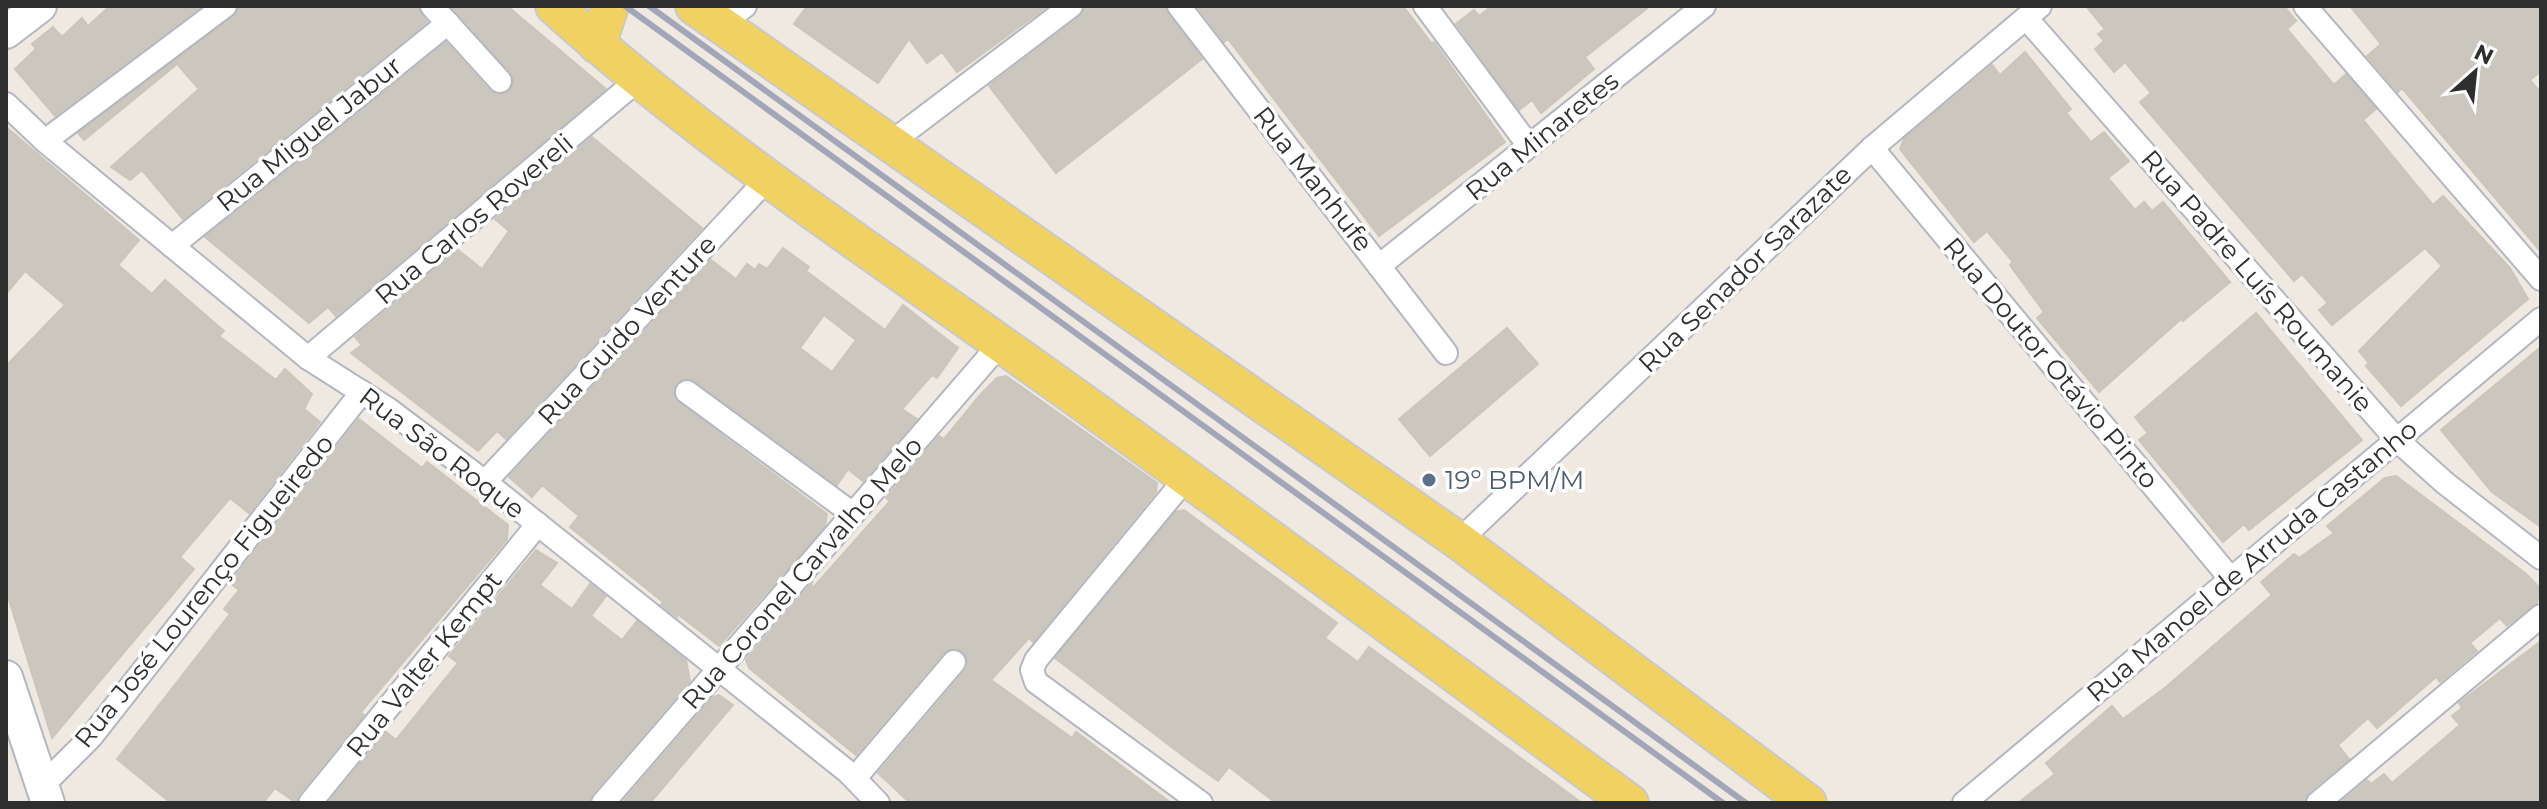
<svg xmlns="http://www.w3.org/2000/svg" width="2547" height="809" font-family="Montserrat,sans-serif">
	<rect width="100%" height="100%" fill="#efe9e1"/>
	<g fill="#cbc7bf" stroke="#cbc5ba" stroke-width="2" fill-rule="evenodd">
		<path d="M 110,6 L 202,6 L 55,116 L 15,69 L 36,49 L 32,44 L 53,27 L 62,37 L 82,18 L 88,26 Z"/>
		<path d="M 239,6 L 418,6 L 427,22 L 183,219 L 142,170 L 130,180 L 111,167 L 199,89 L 177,64 L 84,140 L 78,133 L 233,17 Z"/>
		<path d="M 451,6 L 507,6 L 606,89 L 336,316 L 328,307 L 309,323 L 205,237 L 446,42 L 490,91 L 502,95 L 510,91 L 514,79 L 510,72 Z"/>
		<path d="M 807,6 L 1048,6 L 957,72 L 942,52 L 927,63 L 909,39 L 878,83 L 794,24 Z"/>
		<path d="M 1085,6 L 1165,6 L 1202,59 L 1056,173 L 989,86 L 1079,17 Z"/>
		<path d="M 1197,6 L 1403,6 L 1432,44 L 1434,42 L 1505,142 L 1379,236 L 1228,39 L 1224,42 Z"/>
		<path d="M 1492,6 L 1650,6 L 1585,57 L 1594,69 L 1541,113 L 1532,100 L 1519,110 L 1456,24 L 1474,10 L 1479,16 Z"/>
		<path d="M 2086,6 L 2284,6 L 2296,21 L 2287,29 L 2334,85 L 2346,74 L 2376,109 L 2363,120 L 2413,181 L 2433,205 L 2443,196 L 2510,268 L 2528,299 L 2401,406 L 2366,366 L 2369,363 L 2359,351 L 2442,266 L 2425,248 L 2332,325 L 2319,310 L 2328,303 L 2302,274 L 2294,281 L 2140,102 L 2151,93 L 2125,62 L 2114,72 L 2095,49 L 2104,41 L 2098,34 L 2105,29 Z"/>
		<path d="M 2350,6 L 2541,6 L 2541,71 L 2530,80 L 2541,93 L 2541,252 L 2402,88 L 2398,92 L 2367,56 L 2381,44 Z"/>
		<path d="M 2025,52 L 2071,109 L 2066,113 L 2091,142 L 2104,132 L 2129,161 L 2108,178 L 2135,210 L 2144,202 L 2152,211 L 2163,202 L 2230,282 L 2183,321 L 2181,319 L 2099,392 L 2037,318 L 2044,312 L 2010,265 L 2013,262 L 1987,231 L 1974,242 L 1900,149 L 1904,139 L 1992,65 L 2000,75 Z"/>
		<path d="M 6,127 L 139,240 L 118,265 L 152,294 L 165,280 L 224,331 L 219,336 L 276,380 L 285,369 L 312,394 L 304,409 L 320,422 L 249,513 L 230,498 L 180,557 L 194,569 L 52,738 L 6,590 L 6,366 L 65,305 L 25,271 L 6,294 Z"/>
		<path d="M 592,137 L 702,228 L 506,439 L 497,431 L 478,451 L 351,353 L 362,345 L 355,337 L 458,250 L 482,269 L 509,231 L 495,219 Z"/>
		<path d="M 783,248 L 809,267 L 806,271 L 885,330 L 903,305 L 958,348 L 937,378 L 932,375 L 902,409 L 917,419 L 863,481 L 848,469 L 837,485 L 695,381 L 688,378 L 676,383 L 673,391 L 679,403 L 827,514 L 825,526 L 719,646 L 675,612 L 677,617 L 661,605 L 663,602 L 570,527 L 579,516 L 542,485 L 532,497 L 509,477 L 711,260 L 736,279 L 747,264 L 755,270 L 759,264 L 767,269 ZM 824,315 L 856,340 L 832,372 L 800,348 Z"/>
		<path d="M 2256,313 L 2362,440 L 2249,530 L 2244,524 L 2223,542 L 2139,440 L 2148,433 L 2135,417 Z"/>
		<path d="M 1507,328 L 1538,364 L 1430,456 L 1399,419 Z"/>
		<path d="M 2541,347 L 2541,527 L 2492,492 L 2441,430 Z"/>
		<path d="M 1006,376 L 1157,483 L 1156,492 L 1033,642 L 1029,638 L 991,680 L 1072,738 L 1076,732 L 1171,803 L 910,803 L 878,773 L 965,671 L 968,664 L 964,652 L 956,648 L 943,653 L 856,755 L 749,668 L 746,660 L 812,583 L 811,590 L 890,501 L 886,498 L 939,436 L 944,439 L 981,394 L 997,378 Z"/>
		<path d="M 359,419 L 422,468 L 427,462 L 508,525 L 507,539 L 361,712 L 364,715 L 299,794 L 296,803 L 275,788 L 263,803 L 171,803 L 117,759 L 230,614 L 224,609 L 239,590 L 230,583 Z"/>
		<path d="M 2396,476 L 2525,573 L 2540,588 L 2537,603 L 2507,626 L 2500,618 L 2470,643 L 2477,651 L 2440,682 L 2436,677 L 2377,728 L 2368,718 L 2338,745 L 2349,759 L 2309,792 L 2304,803 L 2018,803 L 2055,774 L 2046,763 L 2112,706 L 2123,719 L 2166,687 L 2272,595 L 2261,582 L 2294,554 L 2299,558 L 2334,533 L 2327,526 L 2385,478 Z"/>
		<path d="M 1184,510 L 1337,623 L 1325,638 L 1358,662 L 1369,647 L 1582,803 L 1276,803 L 1229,767 L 1218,781 L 1186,758 L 1055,658 L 1176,512 Z"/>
		<path d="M 536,550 L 557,563 L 540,585 L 572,609 L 590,584 L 606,596 L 591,616 L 622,640 L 637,621 L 686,660 L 690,681 L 592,794 L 589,803 L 328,803 L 386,732 L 396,740 L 458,663 L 449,656 Z"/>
		<path d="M 2541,641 L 2541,803 L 2340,803 L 2367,780 L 2371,784 L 2384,774 L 2392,783 L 2460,725 L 2452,716 L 2462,708 L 2459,703 Z"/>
		<path d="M 719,695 L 733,705 L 650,803 L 622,803 L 713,697 Z"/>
	</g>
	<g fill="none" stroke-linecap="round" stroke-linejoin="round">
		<g stroke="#b4b7c1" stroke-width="26">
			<g id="street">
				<path d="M 432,6 L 500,81"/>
				<path d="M 1179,6 L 1446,353"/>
				<path d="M 1425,6 L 1529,146"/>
				<path d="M 2305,6 L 2541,279"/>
				<path d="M 2026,18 L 2397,440 L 2445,483 L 2541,558"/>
				<path d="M 719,25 L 745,6"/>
				<path d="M 6,104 L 45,141 L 308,358 L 388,409 L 485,482 L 848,772 L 878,803"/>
				<path d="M 45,141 L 225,6"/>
				<path d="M 889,144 L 1071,6"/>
				<path d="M 1872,148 L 2230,578"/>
				<path d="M 172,246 L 448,23"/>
				<path d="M 1379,266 L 1704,6"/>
				<path d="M 308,358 L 639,79"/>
				<path d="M 687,392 L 853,514"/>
				<path d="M 1187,477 L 1036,660 L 1032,670 L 1036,682 L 1201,803"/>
				<path d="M 485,482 L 769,177"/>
				<path d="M 1459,541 L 1872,148 L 2040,6"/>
				<path d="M 855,778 L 954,662"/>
				<path d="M 42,786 L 91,737 L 362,392"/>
				<path d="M 310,803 L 538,524"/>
				<path d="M 603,803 L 1001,343"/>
				<path d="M 1964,803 L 2541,319"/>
				<path d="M 2318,803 L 2541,616"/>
			</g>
		</g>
		<g stroke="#b4b7c1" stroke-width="36">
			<g id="secondary">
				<path d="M 6,32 L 40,6"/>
				<path d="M 6,677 L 48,803"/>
			</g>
		</g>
		<g stroke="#c9c9c9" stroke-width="40">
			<g id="primary">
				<path d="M 554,6 C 702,140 870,250 1032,366 C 1233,509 1431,657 1630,803"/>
				<path d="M 694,6 L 1459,541 L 1808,803"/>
				<path d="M 597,45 L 610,6"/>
			</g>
		</g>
		<use href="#street" stroke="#fff" stroke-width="22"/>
		<use href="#secondary" stroke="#fff" stroke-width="32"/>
		<use href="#primary" stroke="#f2d163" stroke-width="36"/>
		<g stroke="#a3a6b8" stroke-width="6">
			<path d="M 625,6 L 1723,803"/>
			<path d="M 649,6 L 1746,803"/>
		</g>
	</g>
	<circle fill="#5c6f8a" stroke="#fff" stroke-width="3" cx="1429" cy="480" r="8"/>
	<g text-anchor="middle" stroke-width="7" stroke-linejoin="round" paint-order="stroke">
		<g font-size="26" fill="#2e2e2e" stroke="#fff">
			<text transform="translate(309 134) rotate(-39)" y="9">Rua Miguel Jabur</text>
			<text transform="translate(1542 136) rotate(-39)" y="9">Rua Minaretes</text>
			<text transform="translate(1313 179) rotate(52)" y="9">Rua Manhufe</text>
			<text transform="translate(474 219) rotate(-40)" y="9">Rua Carlos Rovereli</text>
			<text transform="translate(1745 269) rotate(-44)" y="9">Rua Senador Sarazate</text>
			<text transform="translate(2257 281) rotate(49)" y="9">Rua Padre Luís Roumanie</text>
			<text transform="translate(627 330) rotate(-47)" y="9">Rua Guido Venture</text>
			<text transform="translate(2051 363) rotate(50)" y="9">Rua Doutor Otávio Pinto</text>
			<text transform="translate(442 453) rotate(37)" y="9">Rua São Roque</text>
			<text transform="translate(2252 561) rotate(-40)" y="9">Rua Manoel de Arruda Castanho</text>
			<text transform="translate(802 573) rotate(-49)" y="9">Rua Coronel Carvalho Melo</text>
			<text transform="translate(204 591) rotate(-51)" y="9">Rua José Lourenço Figueiredo</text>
			<text transform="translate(424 664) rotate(-51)" y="9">Rua Valter Kempt</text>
		</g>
		<g font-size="26" fill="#4e5e75" stroke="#fff" text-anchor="start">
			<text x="1445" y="489">19º BPM/M</text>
		</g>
	</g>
	<rect width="2547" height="809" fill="none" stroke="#2e2e2e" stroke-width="16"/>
	<g transform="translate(2475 72) rotate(27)" stroke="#ffffff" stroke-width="6" paint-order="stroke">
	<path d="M0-6L14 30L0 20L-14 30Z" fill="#2e2e2e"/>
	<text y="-12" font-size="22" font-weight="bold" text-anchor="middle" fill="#2e2e2e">N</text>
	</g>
</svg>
